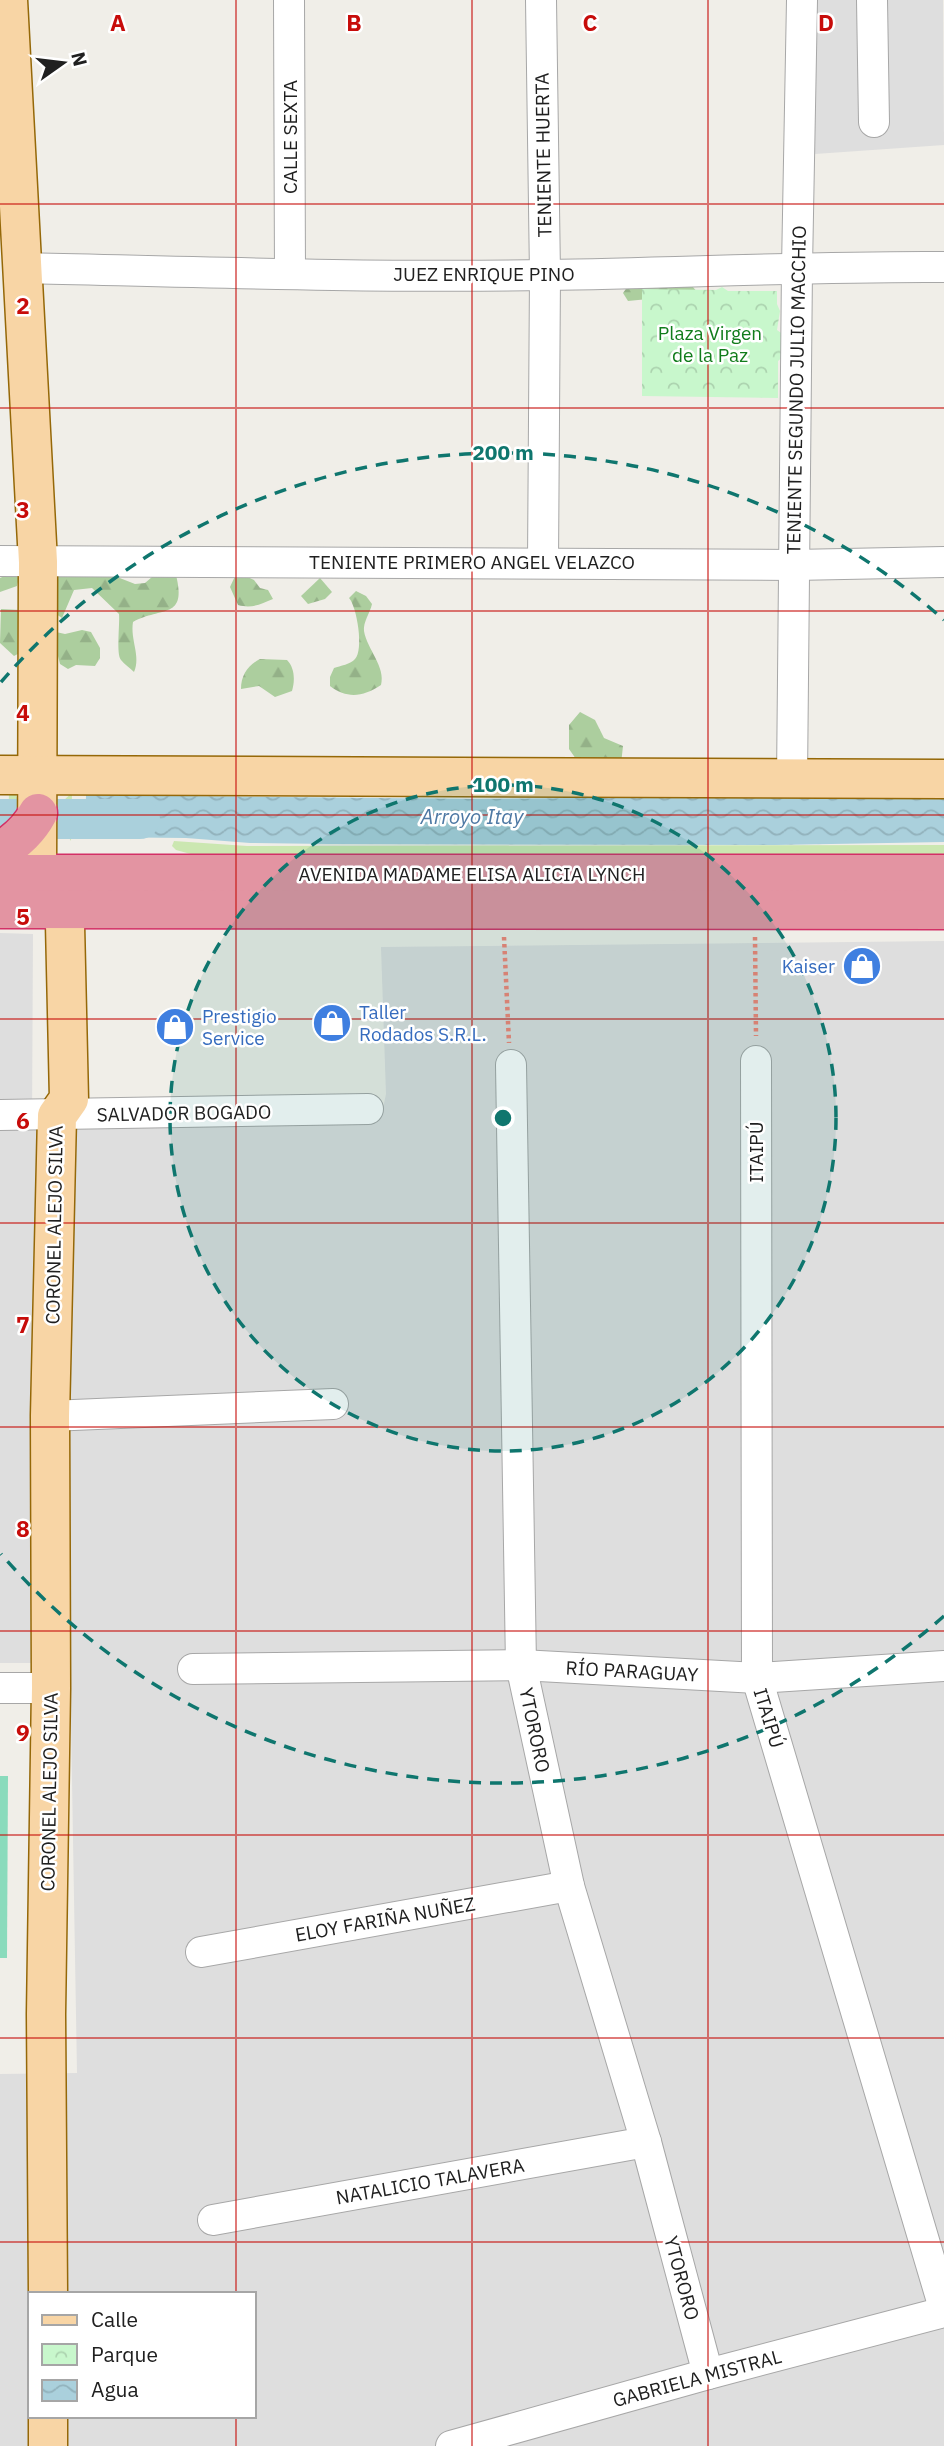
<svg xmlns="http://www.w3.org/2000/svg" width="944" height="2446" font-family="'IBM Plex Sans',sans-serif">
	<defs>
		<pattern id="forest-firs" width="22" height="20" patternUnits="userSpaceOnUse" patternTransform="scale(1.75)"><rect width="22" height="20" fill="#acce9e"/><path d="M5 1l3.5 6h-7zM16 11l3.5 6h-7z" fill="#94b188"/></pattern>
		<pattern id="park-crowns" width="20" height="18" patternUnits="userSpaceOnUse" patternTransform="scale(1.75)"><rect width="20" height="18" fill="#c8f7cc"/><path d="M2 6a3 3 0 1 1 6 0M12 15a3 3 0 1 1 6 0" fill="none" stroke="#acd3af"/></pattern>
		<pattern id="water-waves" width="16" height="10" patternUnits="userSpaceOnUse" patternTransform="scale(1.75)"><rect width="16" height="10" fill="#aad0dc"/><path d="M0 5q4-4 8 0t8 0" fill="none" stroke="#92b2bc"/></pattern>
	</defs>
	<rect width="100%" height="100%" fill="#f0eee8"/>
	<g fill="#dedede" fill-rule="evenodd">
		<path d="M 815,0 L 943,0 L 944,145 L 815,154 Z"/>
		<path d="M 0,933 L 33,934 L 32,1125 L 381,1118 L 386,1094 L 381,947 L 944,941 L 944,2446 L 0,2446 L 0,2074 L 77,2073 L 70,1663 L 0,1663 ZM 30,2294 L 254,2294 L 254,2416 L 30,2416 Z"/>
	</g>
	<g fill="#cbe7b1">
		<path d="M 9,792 L 15,793 L 20,805 L 8,833 Z"/>
		<path d="M 72,794 L 71,841 C 62,827 53,803 72,794 Z"/>
		<path d="M 174,841 L 247,846 L 944,845 L 944,861 L 220,862 L 176,850 L 172,846 Z"/>
	</g>
	<g fill="url(#forest-firs)">
		<path d="M 683,285 L 692,286 L 699,294 L 628,301 L 623,293 L 628,286 L 664,288 Z"/>
		<path d="M 84,564 L 135,584 L 145,583 L 159,571 L 176,575 C 187,620 162,606 133,622 C 130,640 141,656 134,672 C 130,668 124,664 121,660 C 116,654 120,624 119,614 L 92,588 L 74,590 L 62,618 L 56,614 L 51,575 Z"/>
		<path d="M 237,572 L 254,580 L 260,588 L 268,590 L 273,599 C 261,604 252,609 238,605 L 230,587 Z"/>
		<path d="M 11,573 L 19,578 L 17,586 L 0,592 L 0,578 Z"/>
		<path d="M 320,578 L 332,592 L 325,599 L 308,604 L 301,596 Z"/>
		<path d="M 356,591 L 366,596 L 372,604 C 370,613 363,622 364,631 C 367,649 386,667 381,685 C 363,697 347,699 330,686 L 330,677 L 334,668 C 340,666 351,664 355,659 C 364,650 357,607 349,598 Z"/>
		<path d="M 1,609 L 20,610 L 27,649 L 14,656 L 0,643 Z"/>
		<path d="M 82,630 L 91,632 L 100,648 L 100,658 L 95,666 L 76,665 L 68,669 L 60,664 L 58,656 L 50,651 L 56,632 L 65,634 Z"/>
		<path d="M 260,659 L 287,660 C 295,668 295,681 292,691 L 275,697 L 259,686 L 241,689 C 241,675 248,665 260,659 Z"/>
		<path d="M 580,712 L 595,720 L 604,738 L 623,746 L 621,764 L 576,759 L 569,749 L 569,725 Z"/>
	</g>
	<path fill="url(#park-crowns)" d="M 722,287 L 728,291 L 777,291 L 777,304 L 780,311 L 777,330 L 784,335 L 785,355 L 778,361 L 778,398 L 642,396 L 642,289 L 716,290 Z"/>
	<path fill="#8adbbc" d="M 0,1776 L 8,1776 L 7,1958 L 0,1958 Z"/>
	<path fill="url(#water-waves)" d="M 86,795 L 478,799 L 944,795 L 944,842 L 775,845 L 328,844 L 250,843 L 186,838 L 85,837 Z"/>
	<g fill="none" stroke-linecap="round" stroke-linejoin="round">
		<path stroke="#aad0dc" stroke-width="40" d="M 0,819 L 140,819"/>
		<g stroke="#a7a7a7" stroke-width="32">
			<g id="minor">
				<path d="M 289,0 L 290,274"/>
				<path d="M 541,0 L 545,275 L 543,562"/>
				<path d="M 872,0 L 874,122"/>
				<path d="M 23,268 C 198,272 373,278 547,275 C 680,273 812,266 944,267"/>
				<path d="M 0,561 L 794,565 L 944,562"/>
				<path d="M 792,780 L 797,268 L 802,0"/>
				<path d="M 756,1061 L 757,1678 L 944,2308"/>
				<path d="M 511,1065 L 521,1665 L 569,1886 L 646,2142 L 708,2374"/>
				<path d="M 0,1115 L 368,1109"/>
				<path d="M 50,1416 L 333,1404"/>
				<path d="M 193,1669 L 521,1665 L 757,1678 L 944,1666"/>
				<path d="M 0,1688 L 51,1688"/>
				<path d="M 201,1952 L 569,1886"/>
				<path d="M 213,2220 L 646,2142"/>
				<path d="M 451,2446 L 708,2374 L 944,2312"/>
			</g>
		</g>
		<g stroke="#956808" stroke-width="41">
			<g id="major">
				<path d="M 8,0 L 38,562 L 37,873"/>
				<path d="M 0,775 L 944,779"/>
				<path d="M 48,2294 L 46,2014 L 51,1688 L 50,1416 L 57,1116 L 69,1099 L 65,924 L 58,910"/>
				<path d="M 48,2416 L 48,2446"/>
			</g>
		</g>
		<g stroke="#d33066" stroke-width="41">
			<g id="highway">
				<path d="M 0,851 C 17,841 29,830 38,813"/>
				<path d="M 0,874 L 944,874"/>
				<path d="M 0,909 L 944,910"/>
			</g>
		</g>
		<g stroke="#f38476" stroke-width="4.5" stroke-dasharray="3.5 3.5" stroke-linecap="butt">
			<path d="M 504,937 L 509,1043"/>
			<path d="M 755,937 L 756,1036"/>
		</g>
		<use href="#minor" stroke="#fff" stroke-width="30"/>
		<use href="#major" stroke="#f8d5a5" stroke-width="38"/>
		<use href="#highway" stroke="#e394a2" stroke-width="38"/>
	</g>
	<path fill="none" stroke="#c70c0a" stroke-width="2" stroke-opacity="0.55" d="M 236,0 L 236,2294M 472,0 L 472,2446M 708,0 L 708,2446M 0,204 L 944,204M 0,408 L 944,408M 0,611 L 944,611M 0,815 L 944,815M 0,1019 L 944,1019M 0,1223 L 944,1223M 0,1427 L 944,1427M 0,1631 L 944,1631M 0,1835 L 944,1835M 0,2038 L 944,2038M 0,2242 L 944,2242M 236,2416 L 236,2446"/>
	<circle cx="503" cy="1118" r="333" fill="#0f766e" fill-opacity=".12"/>
	<g fill="none" stroke="#0f766e" stroke-width="3.5" stroke-dasharray="12 9">
		<circle cx="503" cy="1118" r="333"/>
		<path d="M944 1616A665 665 0 0 1 1 1554M1 682A665 665 0 0 1 944 620"/>
	</g>
	<defs>
		<g id="shop-disc" transform="scale(2.0125)"><circle r="9.5" fill="#3f7fe0" stroke="#fff"/><path d="M-5-2.5h2.3a2.7 3.5 0 0 1 5.4 0H5L5.5 6h-11ZM-1.5-2.5h3a1.5 2.3 0 0 0-3 0Z" fill="#fff"/></g>
	</defs>
	<g fill-rule="evenodd">
		<use href="#shop-disc" x="862" y="966"/>
		<use href="#shop-disc" x="332" y="1023"/>
		<use href="#shop-disc" x="175" y="1027"/>
	</g>
	<g text-anchor="middle" stroke-width="5" stroke-linejoin="round" paint-order="stroke">
		<g font-size="19" fill="#202020" stroke="#fff">
			<text transform="translate(290 137) rotate(-90)" y="7">CALLE SEXTA</text>
			<text transform="translate(543 155) rotate(-91)" y="7">TENIENTE HUERTA</text>
			<text x="484" y="281">JUEZ ENRIQUE PINO</text>
			<text transform="translate(796 390) rotate(-89)" y="7">TENIENTE SEGUNDO JULIO MACCHIO</text>
			<text x="472" y="569">TENIENTE PRIMERO ANGEL VELAZCO</text>
			<text x="472" y="881">AVENIDA MADAME ELISA ALICIA LYNCH</text>
			<text transform="translate(184 1113) rotate(-1)" y="7">SALVADOR BOGADO</text>
			<text transform="translate(756 1152) rotate(-90)" y="7">ITAIPÚ</text>
			<text transform="translate(54 1225) rotate(-89)" y="7">CORONEL ALEJO SILVA</text>
			<text transform="translate(632 1671) rotate(3)" y="7">RÍO PARAGUAY</text>
			<text transform="translate(769 1718) rotate(73)" y="7">ITAIPÚ</text>
			<text transform="translate(535 1730) rotate(78)" y="7">YTORORO</text>
			<text transform="translate(49 1792) rotate(-89)" y="7">CORONEL ALEJO SILVA</text>
			<text transform="translate(385 1919) rotate(-10)" y="7">ELOY FARIÑA NUÑEZ</text>
			<text transform="translate(430 2181) rotate(-10)" y="7">NATALICIO TALAVERA</text>
			<text transform="translate(682 2278) rotate(75)" y="7">YTORORO</text>
			<text transform="translate(697 2378) rotate(-15)" y="7">GABRIELA MISTRAL</text>
		</g>
		<g font-size="19" fill="#117c1b" stroke="#fff">
			<text x="710" y="340">Plaza Virgen<tspan x="710" dy="22">de la Paz</tspan></text>
		</g>
		<g font-size="19" fill="#366cbe" stroke="#fff" text-anchor="start">
			<text x="835" y="973" text-anchor="end">Kaiser</text>
			<text x="359" y="1019">Taller<tspan x="359" dy="22">Rodados S.R.L.</tspan></text>
			<text x="202" y="1023">Prestigio<tspan x="202" dy="22">Service</tspan></text>
		</g>
		<g font-size="21" font-style="italic" fill="#4e79a4" stroke="#fff">
			<text x="472" y="824">Arroyo Itay</text>
		</g>
	</g>
	<g font-size="23" text-anchor="middle" font-weight="bold" fill="#c70c0a" stroke="#fff" stroke-width="5" stroke-linejoin="round" paint-order="stroke">
		<text x="118" y="31">A</text>
		<text x="354" y="31">B</text>
		<text x="590" y="31">C</text>
		<text x="826" y="31">D</text>
		<text x="23" y="314">2</text>
		<text x="23" y="518">3</text>
		<text x="23" y="721">4</text>
		<text x="23" y="925">5</text>
		<text x="23" y="1129">6</text>
		<text x="23" y="1333">7</text>
		<text x="23" y="1537">8</text>
		<text x="23" y="1741">9</text>
	</g>
	<circle cx="503" cy="1118" r="10" fill="#0f766e" stroke="#fff" stroke-width="3.5"/>
	<g font-size="21" text-anchor="middle" font-weight="bold" fill="#0f766e" stroke="#fff" stroke-width="5" stroke-linejoin="round" paint-order="stroke">
		<text x="503" y="460">200 m</text>
		<text x="503" y="792">100 m</text>
	</g>
	<rect x="28" y="2292" width="228" height="126" fill="#ffffff" stroke="#a6a6a6" stroke-width="2"/>
	<rect x="42" y="2315" width="35" height="10" fill="#f8d5a5" stroke="#a6a6a6" stroke-width="2"/>
	<text x="91" y="2327" font-size="21" fill="#202020">Calle</text>
	<rect x="42" y="2344" width="35" height="21" fill="url(#park-crowns)" stroke="#a6a6a6" stroke-width="2"/>
	<text x="91" y="2362" font-size="21" fill="#202020">Parque</text>
	<rect x="42" y="2380" width="35" height="21" fill="url(#water-waves)" stroke="#a6a6a6" stroke-width="2"/>
	<text x="91" y="2397" font-size="21" fill="#202020">Agua</text>
	<g transform="translate(63 63) rotate(76)" stroke="#ffffff" stroke-width="5" paint-order="stroke">
	<path d="M0-5L12 26L0 18L-12 26Z" fill="#202020"/>
	<text y="-10" font-size="19" font-weight="bold" text-anchor="middle" fill="#202020">N</text>
	</g>
</svg>
